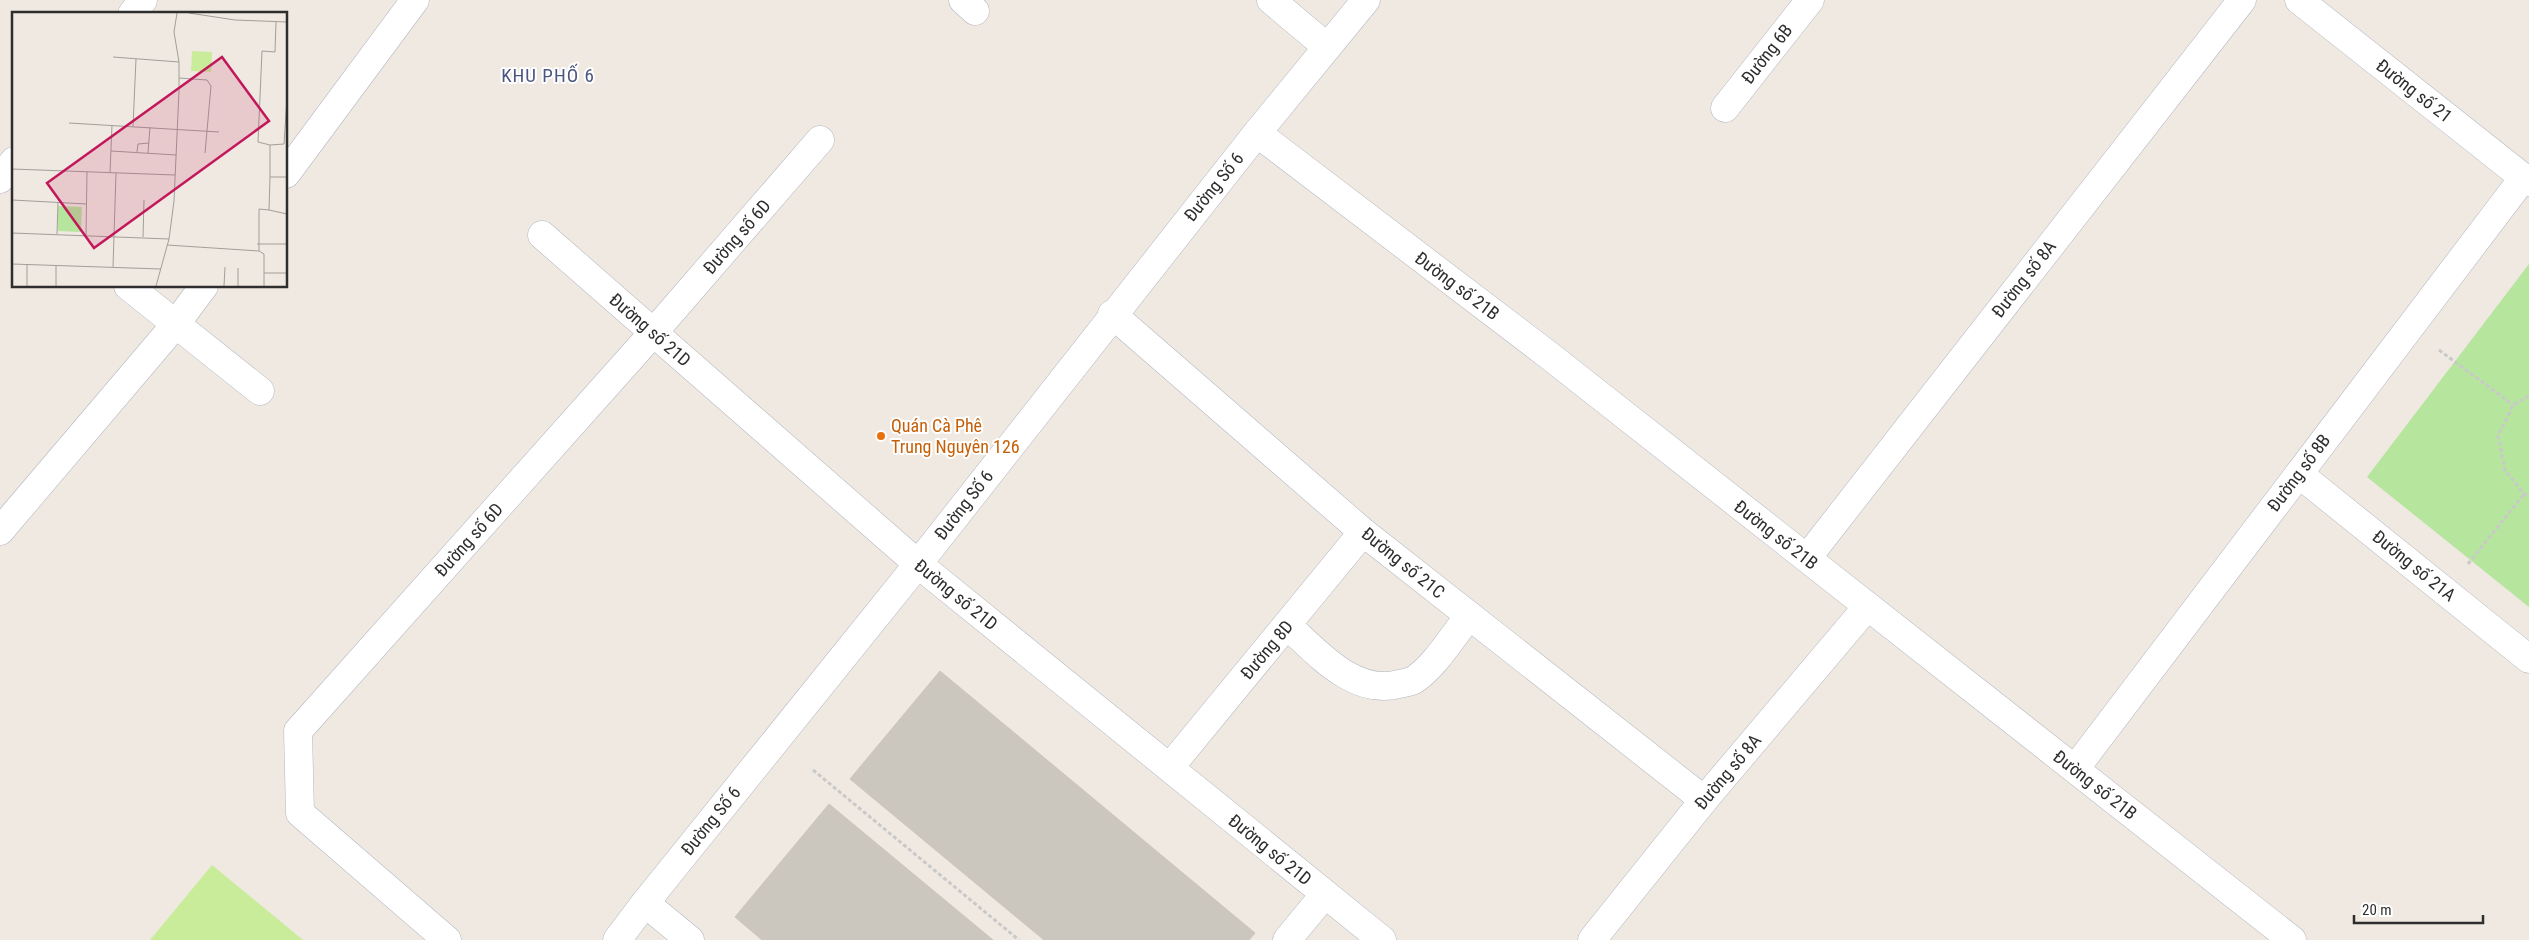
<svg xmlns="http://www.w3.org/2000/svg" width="2529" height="940" font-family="'Roboto Condensed',sans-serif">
	<rect width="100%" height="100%" fill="#efe9e1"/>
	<path fill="#b6e59e" d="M 2529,264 L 2529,607 L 2367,477 Z"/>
	<path fill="#c9ec9a" d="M 212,865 L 303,940 L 150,940 Z"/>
	<g fill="#cbc7bf" stroke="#cbc5ba">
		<path d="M 940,671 L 1255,933 L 1249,940 L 1044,940 L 850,779 Z"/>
		<path d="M 829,804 L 993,940 L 762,940 L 735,917 Z"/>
	</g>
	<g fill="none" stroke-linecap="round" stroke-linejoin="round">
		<g stroke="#b4b7c1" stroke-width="29">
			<g id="minor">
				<path d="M 963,0 L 975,11"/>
				<path d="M 1271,0 L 1327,47"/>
				<path d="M 2299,0 L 2529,182"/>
				<path d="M 132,14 L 143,0"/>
				<path d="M 1725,108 L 1810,0"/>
				<path d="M 1257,133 L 1551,357 L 2292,940"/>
				<path d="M 286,174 L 415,0"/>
				<path d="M 0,179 L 14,161"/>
				<path d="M 542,235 L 918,564 L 1382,940"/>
				<path d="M 128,286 L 260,391"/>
				<path d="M 1112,314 L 1363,532 L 1704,800"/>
				<path d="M 2299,474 L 2529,659"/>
				<path d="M 0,531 L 175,325 L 204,286"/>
				<path d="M 1807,558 L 2242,0"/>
				<path d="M 1288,626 C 1318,653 1354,696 1399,684 C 1404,683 1410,682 1414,680 C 1436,665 1452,637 1469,616"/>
				<path d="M 1170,767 L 1363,532"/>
				<path d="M 2075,769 L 2524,177"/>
				<path d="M 645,903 L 690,940"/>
				<path d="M 447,940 L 300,813 L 298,731 L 653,333 L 820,140"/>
				<path d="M 617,940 L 645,903 L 918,564 L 1257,133 L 1366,0"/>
				<path d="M 1287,940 L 1325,894"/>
				<path d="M 1592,940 L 1704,800 L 1867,607"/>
			</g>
		</g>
		<g stroke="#c9c9c9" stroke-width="3" stroke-dasharray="4 2.5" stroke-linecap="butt">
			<path d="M 2439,350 L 2513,405"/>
			<path d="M 2529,396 L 2513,405 L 2498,436 L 2505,470 L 2524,494 L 2529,495"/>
			<path d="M 2468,564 L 2524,494"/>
			<path d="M 813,770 L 1019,940"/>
		</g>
		<use href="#minor" stroke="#fff" stroke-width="28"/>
	</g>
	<circle fill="#e8710a" stroke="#fff" stroke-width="2" cx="881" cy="436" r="5"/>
	<g text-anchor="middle" stroke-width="4" stroke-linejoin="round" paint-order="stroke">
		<g font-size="18" fill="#2e2e2e" stroke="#fff">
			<text transform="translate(1767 54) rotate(-52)" y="6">Đường 6B</text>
			<text transform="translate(2414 91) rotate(38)" y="6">Đường số 21</text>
			<text transform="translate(1214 187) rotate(-51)" y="6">Đường Số 6</text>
			<text transform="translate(737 237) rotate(-49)" y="6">Đường số 6D</text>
			<text transform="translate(2024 279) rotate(-52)" y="6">Đường số 8A</text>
			<text transform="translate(1457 286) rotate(37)" y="6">Đường số 21B</text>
			<text transform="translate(650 330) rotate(41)" y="6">Đường số 21D</text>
			<text transform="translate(2299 473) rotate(-53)" y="6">Đường số 8B</text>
			<text transform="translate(964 505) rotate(-52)" y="6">Đường Số 6</text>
			<text transform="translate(1776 535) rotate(38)" y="6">Đường số 21B</text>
			<text transform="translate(469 540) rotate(-48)" y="6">Đường số 6D</text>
			<text transform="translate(1403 563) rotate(39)" y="6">Đường số 21C</text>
			<text transform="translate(2414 566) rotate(39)" y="6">Đường số 21A</text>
			<text transform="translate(956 595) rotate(39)" y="6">Đường số 21D</text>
			<text transform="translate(1267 650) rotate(-50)" y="6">Đường 8D</text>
			<text transform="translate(1728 772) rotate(-50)" y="6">Đường số 8A</text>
			<text transform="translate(2095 785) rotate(38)" y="6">Đường số 21B</text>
			<text transform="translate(711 821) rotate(-51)" y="6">Đường Số 6</text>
			<text transform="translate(1270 850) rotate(39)" y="6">Đường số 21D</text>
		</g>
		<g font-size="18" fill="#c56008" stroke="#fff" text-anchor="start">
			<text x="891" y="432">Quán Cà Phê<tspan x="891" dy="21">Trung Nguyên 126</tspan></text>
		</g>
		<g font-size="19" letter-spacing="1" fill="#4d5680" stroke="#fff">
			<text x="548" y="82">KHU PHỐ 6</text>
		</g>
	</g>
	<g transform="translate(12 12)">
		<rect width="275" height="275" fill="#efe9e1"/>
		<path d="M 46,194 L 70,195 L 69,220 L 46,219 Z" fill="#b6e59e"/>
		<path d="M 180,39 L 200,40 L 199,60 L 179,59 Z" fill="#c9ec9a"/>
		<path fill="none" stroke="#a29e99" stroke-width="1" d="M 177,1 L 223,8 L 275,10M 101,45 L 167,50M 167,66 L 195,68 L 199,74 L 193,141M 57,111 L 207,120M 121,114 L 124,47M 258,133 L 272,132 L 275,86M 99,139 L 164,143M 125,140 L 126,132 L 137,131M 136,141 L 138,115M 0,157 L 163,163M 98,161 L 100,113M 258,165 L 275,165M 0,188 L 75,192M 257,198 L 275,202M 0,221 L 157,227M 45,222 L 46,190M 74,223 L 75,160M 131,225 L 132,188M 245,232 L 275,232M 155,233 L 247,239 L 252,242 L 252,274M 247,239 L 247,197 L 257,198 L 258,165 L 258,133 L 246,130 L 250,39 L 263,40 L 264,10M 0,252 L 149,257M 101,255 L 104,161M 226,256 L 226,274M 252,261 L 275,261M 15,274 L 15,253M 44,274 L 44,253M 144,274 L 157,227 L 162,189 L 167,79 L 167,50 L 162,20 L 165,1M 212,274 L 213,255"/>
		<path fill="#c2185b" fill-opacity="0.15" stroke="#c2185b" stroke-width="2.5" d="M 210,45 L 257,109 L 82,236 L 35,171 Z"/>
		<rect width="275" height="275" fill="none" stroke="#2e2e2e" stroke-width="2.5"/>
	</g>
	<path d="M2354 915v8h129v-8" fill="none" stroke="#2e2e2e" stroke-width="2.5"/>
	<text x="2362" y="915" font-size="15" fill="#2e2e2e" stroke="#ffffff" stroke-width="4" paint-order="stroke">20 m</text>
</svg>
